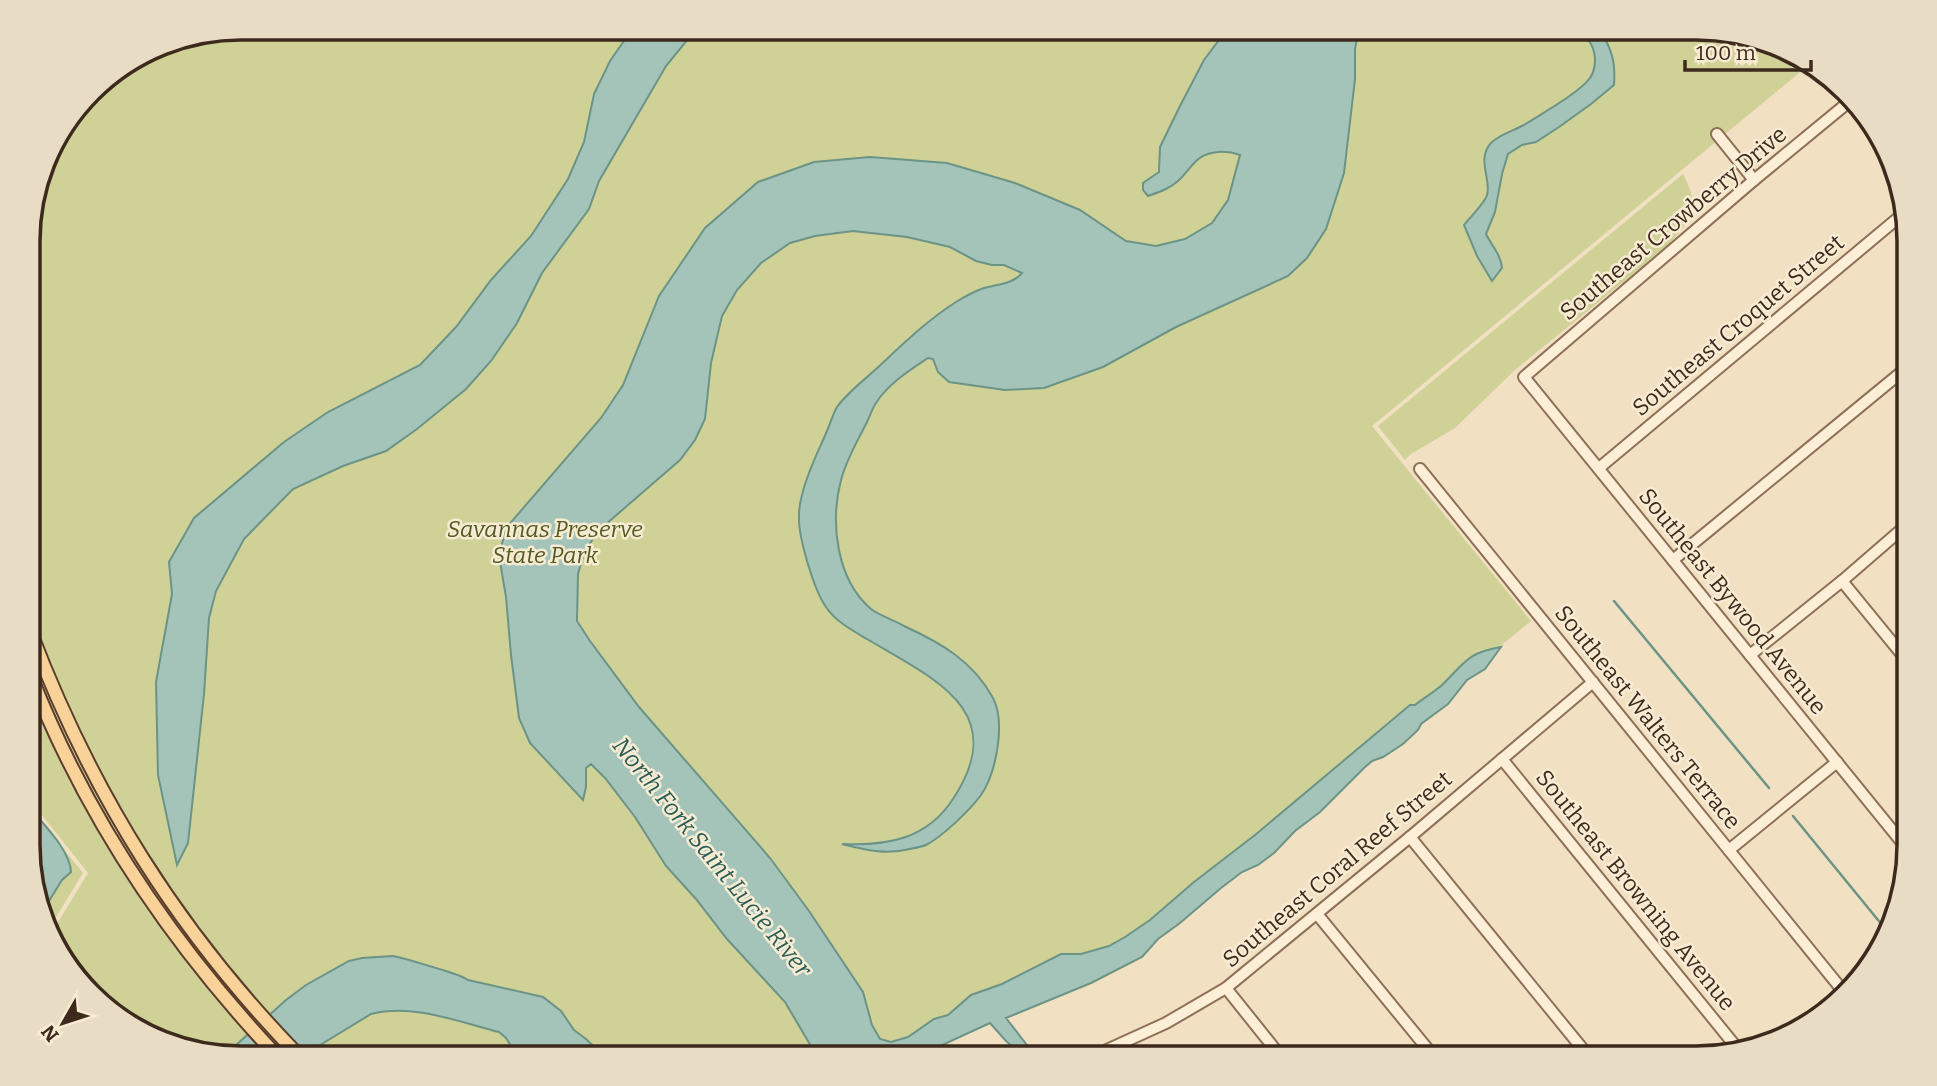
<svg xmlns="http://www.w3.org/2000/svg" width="1937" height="1086" font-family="Bitter,serif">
	<rect width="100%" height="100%" fill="#f2e0c3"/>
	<g fill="#cfd196">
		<path d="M 241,28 L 1696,28 L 1802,56 L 1810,64 L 1372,426 L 1531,621 L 1169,919 L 884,1058 L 241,1058 L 135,1030 L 64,964 L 52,932 L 88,873 L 30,800 L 30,214 L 50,147 L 100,81 L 160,44 Z"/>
		<path d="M 1683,174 C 1687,182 1694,197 1693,205 C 1690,231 1644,268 1625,284 L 1622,283 L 1516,369 L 1455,428 L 1411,454 L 1405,460 L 1378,426 Z"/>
		<path d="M 66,852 L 83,873 L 50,927 L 44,909 L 71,866 Z"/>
	</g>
	<g fill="#a5c4b9" stroke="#6b9486" stroke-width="2">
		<path d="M 633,28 L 697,28 L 666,66 L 599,181 L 589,209 L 542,273 L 517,323 L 491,361 L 466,389 L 417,429 L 386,451 L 343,466 L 293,489 L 244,539 L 216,591 L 209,618 L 204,694 L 188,843 L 177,865 L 158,775 L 156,682 L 172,594 L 169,562 L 194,518 L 284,442 L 328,412 L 420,365 L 456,327 L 491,280 L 531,236 L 568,179 L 584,142 L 594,94 L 610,61 Z"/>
		<path d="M 1228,28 L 1359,28 L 1355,49 L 1355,79 L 1344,173 L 1326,229 L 1307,258 L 1288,276 L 1176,327 L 1103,367 L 1044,388 L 1005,390 L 949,382 L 938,372 L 933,359 L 928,358 C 910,370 888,384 876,403 C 872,409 870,416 867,422 C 857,442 847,458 841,480 C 830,522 836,579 871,609 C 880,616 894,620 904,626 C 941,643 973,661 993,698 C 1006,723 996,773 981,795 C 970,810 942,837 926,845 C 921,847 915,848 910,849 C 885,855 867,850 842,844 C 888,846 927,839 953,799 C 1012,710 932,678 867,639 C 853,631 835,621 826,607 C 814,590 798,537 799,516 C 799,510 800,502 802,495 C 807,473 818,452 827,431 C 830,424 833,414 837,407 C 847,393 863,381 875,370 C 901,346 926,321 956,302 C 964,297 975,291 984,288 C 998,284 1013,284 1022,273 L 1004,265 L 992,265 L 976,261 L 950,247 L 907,237 L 853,231 L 815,236 L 790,243 L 761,263 L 737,290 L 722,316 L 711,363 L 705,419 L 695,440 L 680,460 L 598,531 L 584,553 L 578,574 L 577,621 L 590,641 L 639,707 L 770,858 L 809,911 L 863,992 L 872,1025 L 880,1039 L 891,1042 L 908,1037 L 934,1019 L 948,1015 L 971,995 L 1002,984 L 1061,954 L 1081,954 L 1109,946 L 1125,937 L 1150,920 L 1194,882 L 1255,835 L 1410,705 L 1415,705 C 1424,698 1434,692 1442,685 C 1465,663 1466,653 1501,647 L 1485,669 L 1467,680 L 1448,704 L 1421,724 L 1418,730 L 1403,744 L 1383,757 L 1372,761 L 1364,768 L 1320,812 L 1295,831 L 1274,853 L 1258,865 L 1242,872 L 1221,888 L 1180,923 L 1158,939 L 1142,957 L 1091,983 L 1006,1018 L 1037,1058 L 1026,1058 L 1006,1041 L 990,1023 L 929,1051 L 924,1058 L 818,1058 L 785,1002 L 727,939 L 696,899 L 666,866 L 635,817 L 605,778 L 591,764 L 586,768 L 586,787 L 583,800 L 530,743 L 519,718 L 511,655 L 506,597 L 499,556 L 506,528 L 601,418 L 623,385 L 659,296 L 705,228 L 758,182 L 814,162 L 870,157 L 947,163 L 1015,183 L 1080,210 L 1126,241 L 1156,246 L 1185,239 L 1212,223 L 1228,200 L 1240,155 C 1232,152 1227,151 1218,152 C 1195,154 1193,167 1178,181 C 1169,189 1159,192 1148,196 L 1143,190 L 1143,183 L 1159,172 L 1160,147 L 1180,106 L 1204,60 Z"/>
		<path d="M 1565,28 L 1600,28 C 1611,50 1616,60 1614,85 L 1591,104 L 1559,127 L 1536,142 L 1522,145 L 1508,154 L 1502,174 L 1495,212 L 1486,234 C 1492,246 1501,255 1502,268 L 1492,281 L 1477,256 L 1464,225 C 1470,217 1485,203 1487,195 C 1492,181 1476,159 1491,143 C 1500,134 1513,131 1524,125 C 1541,114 1579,93 1590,78 C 1595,71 1596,60 1594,52 C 1590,36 1581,34 1567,30 Z"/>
		<path d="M 30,808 C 44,825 70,850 71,872 L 62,880 L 44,909 L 30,872 Z"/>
		<path d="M 393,956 C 412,960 428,966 446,971 C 454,974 460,975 468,980 L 543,997 L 561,1011 L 574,1030 L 586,1039 L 606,1058 L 519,1058 L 506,1038 L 499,1032 C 459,1022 413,1003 371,1014 L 312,1050 L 304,1058 L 241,1058 L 229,1055 L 235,1046 L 286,1000 L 306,985 L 349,961 L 362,958 Z"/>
	</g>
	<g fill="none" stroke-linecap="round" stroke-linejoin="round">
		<g stroke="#6b9486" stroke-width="2.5">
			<path d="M 1614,601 L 1769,788"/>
			<path d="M 1793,816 L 1887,931"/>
		</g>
		<g stroke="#8e7058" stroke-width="14">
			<g id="minor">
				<path d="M 1850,101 L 1754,180 L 1524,377 L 1909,851"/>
				<path d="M 1717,134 L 1754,180"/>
				<path d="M 1599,468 L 1904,213"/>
				<path d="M 1420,469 L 1843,991"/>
				<path d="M 1673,560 L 1909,366"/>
				<path d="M 1842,581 L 1909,663"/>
				<path d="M 1750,655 L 1842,581 L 1909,523"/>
				<path d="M 1502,759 L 1737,1048"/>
				<path d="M 1410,837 L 1590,1058"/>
				<path d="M 1729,850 L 1837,762"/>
				<path d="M 1317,914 L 1435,1058"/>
				<path d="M 1226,988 L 1282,1058"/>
				<path d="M 1120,1045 L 1131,1058"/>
				<path d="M 1089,1058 L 1166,1023 L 1226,988 L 1410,837 L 1593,682"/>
			</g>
		</g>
		<g stroke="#5b3e2c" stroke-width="16">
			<g id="major">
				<path d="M 30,631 C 93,796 178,932 301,1058"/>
				<path d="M 30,674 C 86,818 173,946 279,1058"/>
			</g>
		</g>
		<use href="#minor" stroke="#fceed7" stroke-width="10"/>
		<use href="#major" stroke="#f8d298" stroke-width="12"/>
	</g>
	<g text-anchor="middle" stroke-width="5" stroke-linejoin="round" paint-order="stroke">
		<g font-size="23" fill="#3d2a1d" stroke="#f8ebd3">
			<text transform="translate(1673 223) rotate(-40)" y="8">Southeast Crowberry Drive</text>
			<text transform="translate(1738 325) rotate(-40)" y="8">Southeast Croquet Street</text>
			<text transform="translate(1733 601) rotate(51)" y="8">Southeast Bywood Avenue</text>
			<text transform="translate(1648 717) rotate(51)" y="8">Southeast Walters Terrace</text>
			<text transform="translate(1337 869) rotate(-40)" y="8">Southeast Coral Reef Street</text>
			<text transform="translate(1636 890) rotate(51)" y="8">Southeast Browning Avenue</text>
		</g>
		<g font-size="23" font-style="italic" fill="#515b22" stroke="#f8ebd3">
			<text x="545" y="537">Savannas Preserve<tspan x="545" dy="26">State Park</tspan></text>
		</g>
		<g font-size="24" font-style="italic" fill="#2b5e56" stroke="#f8ebd3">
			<text transform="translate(712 857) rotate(51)" y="8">North Fork Saint Lucie River</text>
		</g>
	</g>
	<path d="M0 0H1937V1086H0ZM241 40H1696A201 201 0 0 1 1897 241V845A201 201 0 0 1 1696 1046H241A201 201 0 0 1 40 845V241A201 201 0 0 1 241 40Z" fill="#e9dcc4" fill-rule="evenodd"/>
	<path fill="none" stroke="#3d2a1d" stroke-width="3.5" d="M241 40H1696A201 201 0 0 1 1897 241V845A201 201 0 0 1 1696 1046H241A201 201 0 0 1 40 845V241A201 201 0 0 1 241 40Z"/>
	<g transform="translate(63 1023) rotate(231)" stroke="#f8ebd3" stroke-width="5" paint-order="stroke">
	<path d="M0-5L12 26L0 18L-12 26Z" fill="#3d2a1d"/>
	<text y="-10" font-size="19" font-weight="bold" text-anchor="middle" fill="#3d2a1d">N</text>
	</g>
	<path d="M1685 60v10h126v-10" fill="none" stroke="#3d2a1d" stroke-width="3.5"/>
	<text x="1696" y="60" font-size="21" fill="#3d2a1d" stroke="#f8ebd3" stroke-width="5" paint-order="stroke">100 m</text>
</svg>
